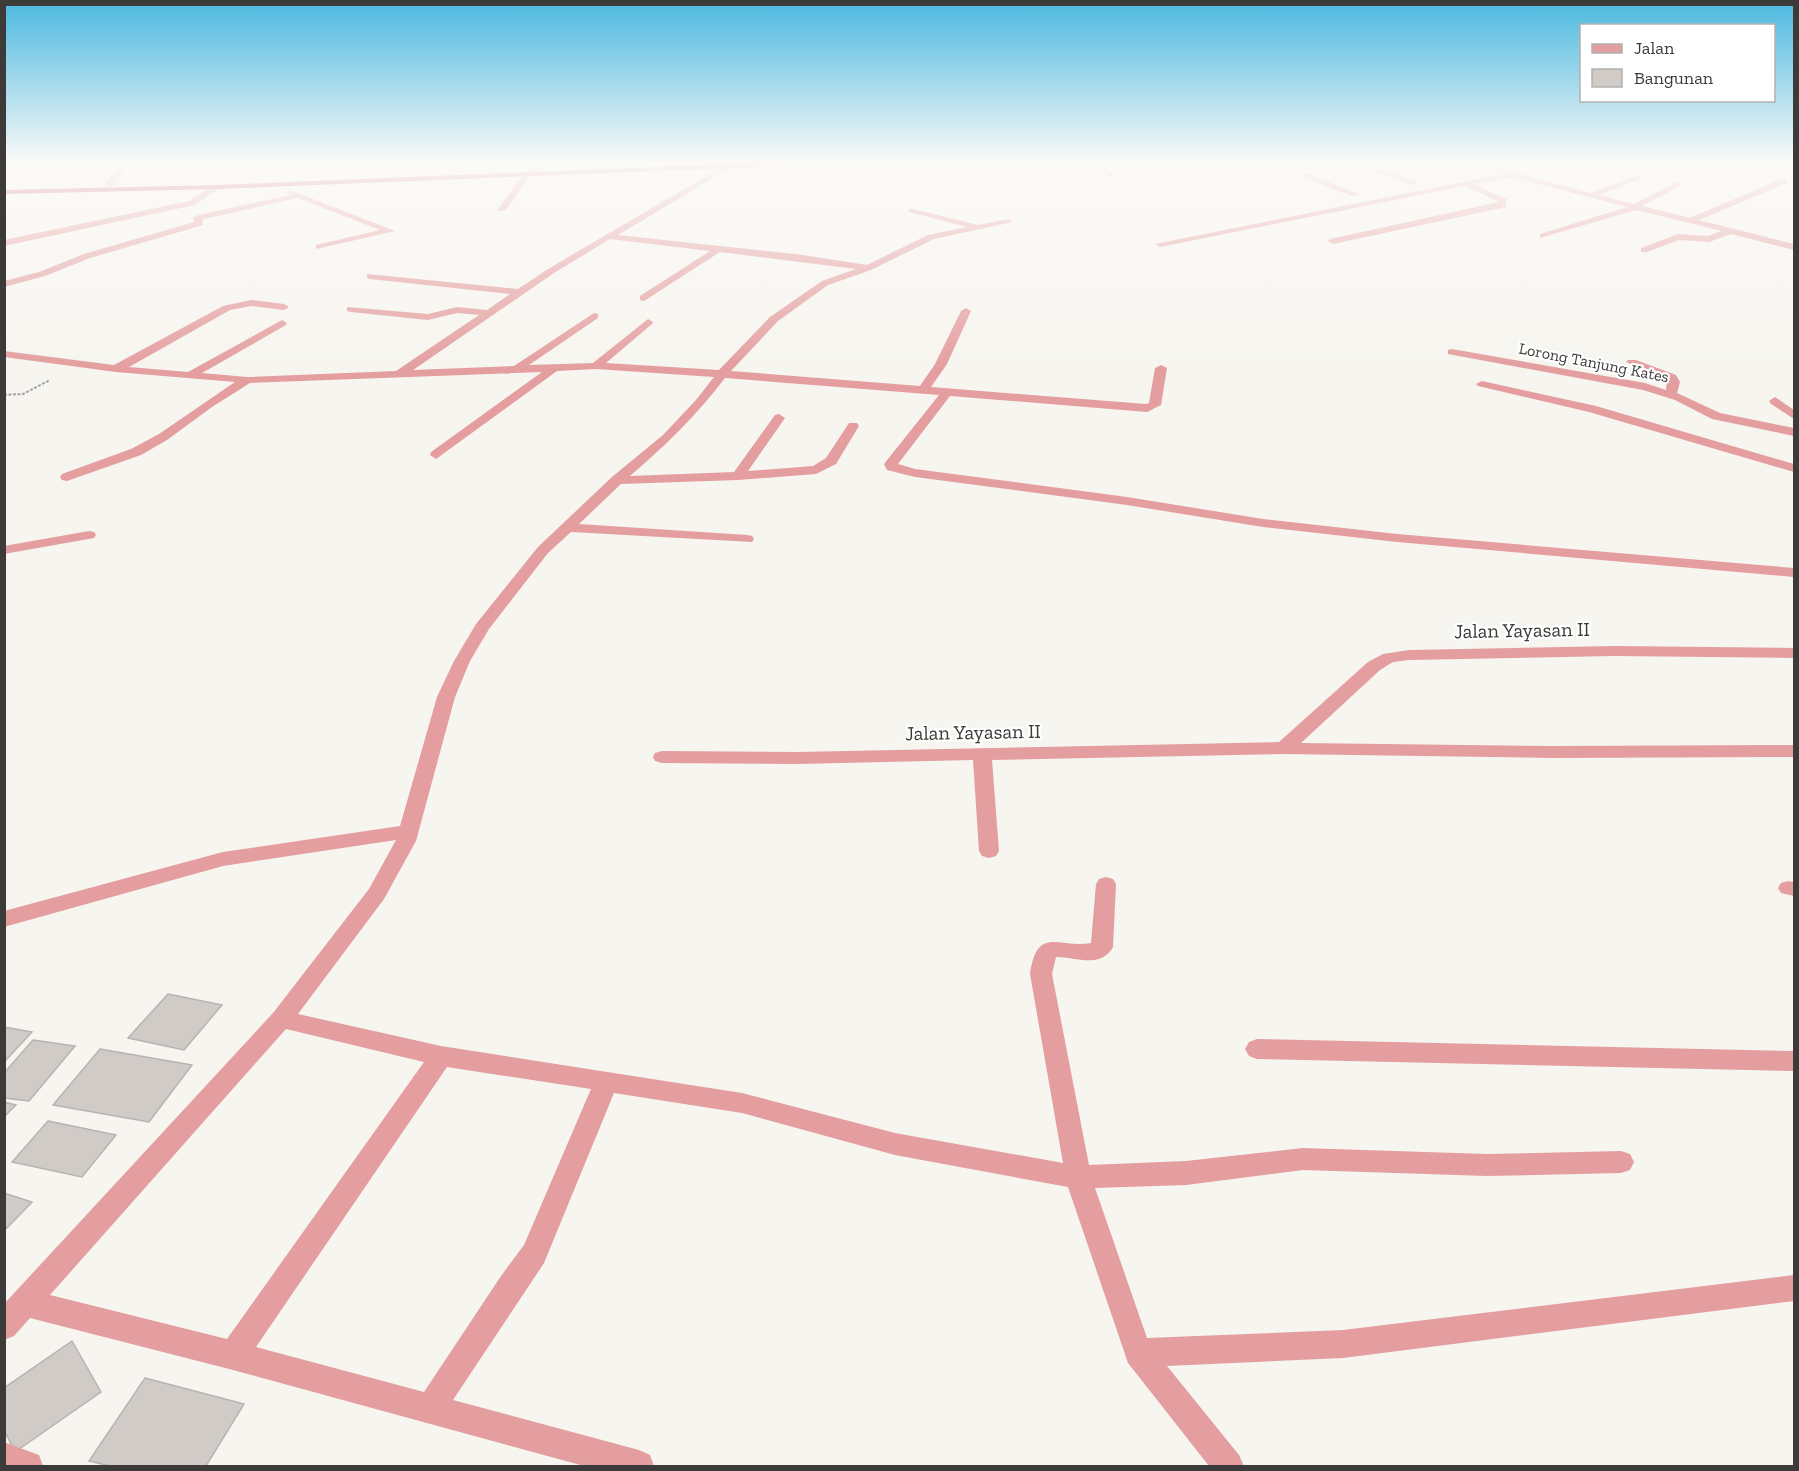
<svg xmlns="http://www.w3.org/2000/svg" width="1799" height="1471" font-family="'Zilla Slab',serif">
	<rect width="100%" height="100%" fill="#f6f5ef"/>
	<g fill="#d1cbc8" stroke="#b9b3b0" stroke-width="1.5">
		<path d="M 168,994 L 222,1005 L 184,1050 L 128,1038 Z"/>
		<path d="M 4,1027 L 32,1032 L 4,1062 Z"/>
		<path d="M 33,1040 L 75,1046 L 29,1101 L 4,1098 L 4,1073 Z"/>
		<path d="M 100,1049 L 192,1065 L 149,1122 L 53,1105 Z"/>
		<path d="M 4,1102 L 16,1105 L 4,1117 Z"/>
		<path d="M 48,1121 L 116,1135 L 82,1177 L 12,1162 Z"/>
		<path d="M 4,1193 L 32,1202 L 4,1231 Z"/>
		<path d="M 72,1341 L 101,1392 L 15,1452 L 4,1430 L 4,1388 Z"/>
		<path d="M 145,1378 L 244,1404 L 206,1466 L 110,1466 L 89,1461 Z"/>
	</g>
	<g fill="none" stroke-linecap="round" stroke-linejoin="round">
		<path stroke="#a5a4a0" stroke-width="2" stroke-dasharray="3 1.5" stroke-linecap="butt" d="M 4,395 L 23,394 L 50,380"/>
		<g fill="#e49e9f" fill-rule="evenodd">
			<path d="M 34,163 L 42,163 L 46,168 L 39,170 Z"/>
			<path d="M 121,163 L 129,163 L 112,187 L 106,187 L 105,185 Z"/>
			<path d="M 537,163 L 546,163 L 529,178 L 505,211 L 499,211 L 498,209 L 523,174 Z"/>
			<path d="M 902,163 L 987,163 L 989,165 L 985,167 L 918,169 Z"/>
			<path d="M 1092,163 L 1101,163 L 1116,175 L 1109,177 Z"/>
			<path d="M 1274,163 L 1284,163 L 1287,166 L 1283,168 Z"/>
			<path d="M 1467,163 L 1480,163 L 1591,193 L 1638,175 L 1642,177 L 1641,179 L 1599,195 L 1634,204 L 1677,182 L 1681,184 L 1680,186 L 1642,206 L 1690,218 L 1781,179 L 1787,179 L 1787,183 L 1699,220 L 1794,244 L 1794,250 L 1731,234 L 1709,242 L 1679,240 L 1647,252 L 1641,252 L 1641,248 L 1678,234 L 1708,236 L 1722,231 L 1636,210 L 1540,238 L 1540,234 L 1627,207 L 1511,177 L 1474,184 L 1506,199 L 1506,207 L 1333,244 L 1328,241 L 1330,239 L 1499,202 L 1465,186 L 1160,247 L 1155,244 L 1502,174 Z"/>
			<path d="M 727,164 L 730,164 L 730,168 L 618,235 L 803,255 L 867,265 L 928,235 L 967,227 L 909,212 L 909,208 L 978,225 L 1009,219 L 1013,222 L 934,239 L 871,270 L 828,285 L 778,321 L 731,371 L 920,386 L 935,364 L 961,311 L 966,308 L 971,311 L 947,364 L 931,387 L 1146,404 L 1149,403 L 1155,368 L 1161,365 L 1167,368 L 1161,405 L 1147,412 L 950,396 L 898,464 L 915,469 L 1127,497 L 1263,519 L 1397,534 L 1794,568 L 1794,577 L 1397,542 L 1263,527 L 1127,505 L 915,477 L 887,470 L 884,464 L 939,395 L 725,378 C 697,415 666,445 630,476 L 734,472 L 775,415 L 779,414 L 785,418 L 748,471 L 813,466 L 826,458 L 849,423 L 857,423 L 859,426 L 836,464 L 816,474 L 738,480 L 621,484 L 579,524 L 747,535 L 752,536 L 754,539 L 752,542 L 571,532 L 548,553 L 489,629 L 470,661 L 455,697 L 416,841 L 384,899 L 298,1014 L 441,1046 L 742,1093 L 895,1133 L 1063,1163 L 1030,974 C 1037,924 1060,949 1091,943 L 1096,884 L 1099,879 L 1106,877 L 1113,879 L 1116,884 L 1113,947 C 1101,969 1076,957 1056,957 L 1052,974 L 1089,1165 L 1186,1161 L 1303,1148 L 1487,1154 L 1621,1151 L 1630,1154 L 1634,1162 L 1630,1170 L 1621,1173 L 1487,1176 L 1303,1170 L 1186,1185 L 1095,1188 L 1147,1338 L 1343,1330 L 1794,1275 L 1794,1301 L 1343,1358 L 1167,1366 L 1239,1455 L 1244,1466 L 1209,1466 L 1128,1363 L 1068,1187 L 895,1155 L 742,1113 L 614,1093 L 544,1263 L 453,1400 L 639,1450 L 650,1455 L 654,1466 L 584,1466 L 233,1370 L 30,1318 L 14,1336 L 4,1340 L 4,1304 L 273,1013 L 369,889 L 396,840 L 223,866 L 4,927 L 4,911 L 223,852 L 400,826 L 437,697 L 454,661 L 476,624 L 538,547 L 612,477 L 663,435 L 696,400 L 714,377 L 596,369 L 557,371 L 436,459 L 430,455 L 431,452 L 542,372 L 250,383 L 212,407 L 167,440 L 141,455 L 67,481 L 62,480 L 60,477 L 62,474 L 131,449 L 159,434 L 235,382 L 116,372 L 4,357 L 4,351 L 114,365 L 223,306 L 251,300 L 284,304 L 289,307 L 284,310 L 251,306 L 230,310 L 129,367 L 188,372 L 282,320 L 287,323 L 286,325 L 202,373 L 247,377 L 396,371 L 479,315 L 457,313 L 428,320 L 351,312 L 347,311 L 347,307 L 428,314 L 457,307 L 487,310 L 510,294 L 370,279 L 367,278 L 367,274 L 518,289 L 548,269 ZM 610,239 L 710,251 L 640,296 L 640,300 L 644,301 L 720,252 L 856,269 L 822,281 L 770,317 L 719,370 L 606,363 L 652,324 L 653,322 L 648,319 L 593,363 L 529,365 L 598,318 L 598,314 L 594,313 L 514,366 L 413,370 L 554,273 ZM 286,1029 L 424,1062 L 227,1339 L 50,1295 ZM 447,1067 L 591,1089 L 524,1245 L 501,1276 L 424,1392 L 256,1347 Z"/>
			<path d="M 1370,165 L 1417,181 L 1418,183 L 1411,185 L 1367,169 L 1367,165 Z"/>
			<path d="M 1302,174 L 1308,174 L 1359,194 L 1352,196 L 1302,178 Z"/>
			<path d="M 214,185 L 221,187 L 195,205 L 4,246 L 4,240 L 189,201 Z"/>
			<path d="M 290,190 L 395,231 L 316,249 L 316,245 L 380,230 L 298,198 L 204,219 L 202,220 L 203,225 L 90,258 L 45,276 L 4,287 L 4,281 L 39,272 L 84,254 L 194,222 L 193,217 L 199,215 L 290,195 L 286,192 Z"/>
			<path d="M 1452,349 L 1645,383 L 1666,390 L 1667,379 L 1626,362 L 1628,360 L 1636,360 L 1676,375 L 1680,382 L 1677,393 L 1720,413 L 1794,428 L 1794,436 L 1712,419 L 1675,400 L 1643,390 L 1448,354 L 1448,350 Z"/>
			<path d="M 1482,381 L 1596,406 L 1794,464 L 1794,472 L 1589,412 L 1478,386 L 1476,384 Z"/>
			<path d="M 1775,397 L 1794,410 L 1794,419 L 1771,404 L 1769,401 Z"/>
			<path d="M 89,531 L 94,532 L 96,535 L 94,538 L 4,554 L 4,546 Z"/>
			<path d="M 1615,646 L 1794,648 L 1794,658 L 1615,656 L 1409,660 L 1393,662 L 1380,670 L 1301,743 L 1553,746 L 1794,745 L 1794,757 L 1553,758 L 1284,754 L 992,760 L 999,851 L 996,856 L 989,858 L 982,856 L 979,851 L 973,760 L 797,764 L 662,763 L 655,761 L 653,757 L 655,753 L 662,751 L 797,752 L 1279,742 L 1368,662 L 1383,654 L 1409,650 Z"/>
			<path d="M 1788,881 L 1794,882 L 1794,896 L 1781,893 L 1778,888 L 1781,883 Z"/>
			<path d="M 1257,1039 L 1794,1051 L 1794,1071 L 1257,1059 L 1249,1056 L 1245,1049 L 1249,1042 Z"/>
			<path d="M 4,1442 L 39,1455 L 43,1466 L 4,1466 Z"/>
		</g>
		<path fill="#bd253d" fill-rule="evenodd" d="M 742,163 L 809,163 L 805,165 L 217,189 L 4,194 L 4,190 L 217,185 Z"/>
	</g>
	<linearGradient id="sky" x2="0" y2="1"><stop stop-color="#4bb8df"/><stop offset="0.44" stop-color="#fbfaf8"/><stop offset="1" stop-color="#fbfaf8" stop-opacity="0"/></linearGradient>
	<rect width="1799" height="369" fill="url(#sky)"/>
	<g text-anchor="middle" stroke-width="4.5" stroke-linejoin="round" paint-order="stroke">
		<g font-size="16" fill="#3c3b39" stroke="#fff">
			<text transform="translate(1594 362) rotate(11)" y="6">Lorong Tanjung Kates</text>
		</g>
		<g font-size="20" fill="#3c3b39" stroke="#fff">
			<text transform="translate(1522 630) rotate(-1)" y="7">Jalan Yayasan II</text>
			<text transform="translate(973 732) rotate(-1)" y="7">Jalan Yayasan II</text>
		</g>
	</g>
	<rect width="1799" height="1471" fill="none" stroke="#3c3b39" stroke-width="12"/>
	<rect x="1580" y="24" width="195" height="78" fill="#ffffff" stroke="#b1b1b0" stroke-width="1.5"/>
	<rect x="1592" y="44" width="30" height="9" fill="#e49e9f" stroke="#b1b1b0" stroke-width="1.5"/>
	<text x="1634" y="54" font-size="18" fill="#3c3b39">Jalan</text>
	<rect x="1592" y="69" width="30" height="18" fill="#d1cbc8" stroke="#b1b1b0" stroke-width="1.5"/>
	<text x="1634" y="84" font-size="18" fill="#3c3b39">Bangunan</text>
</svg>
